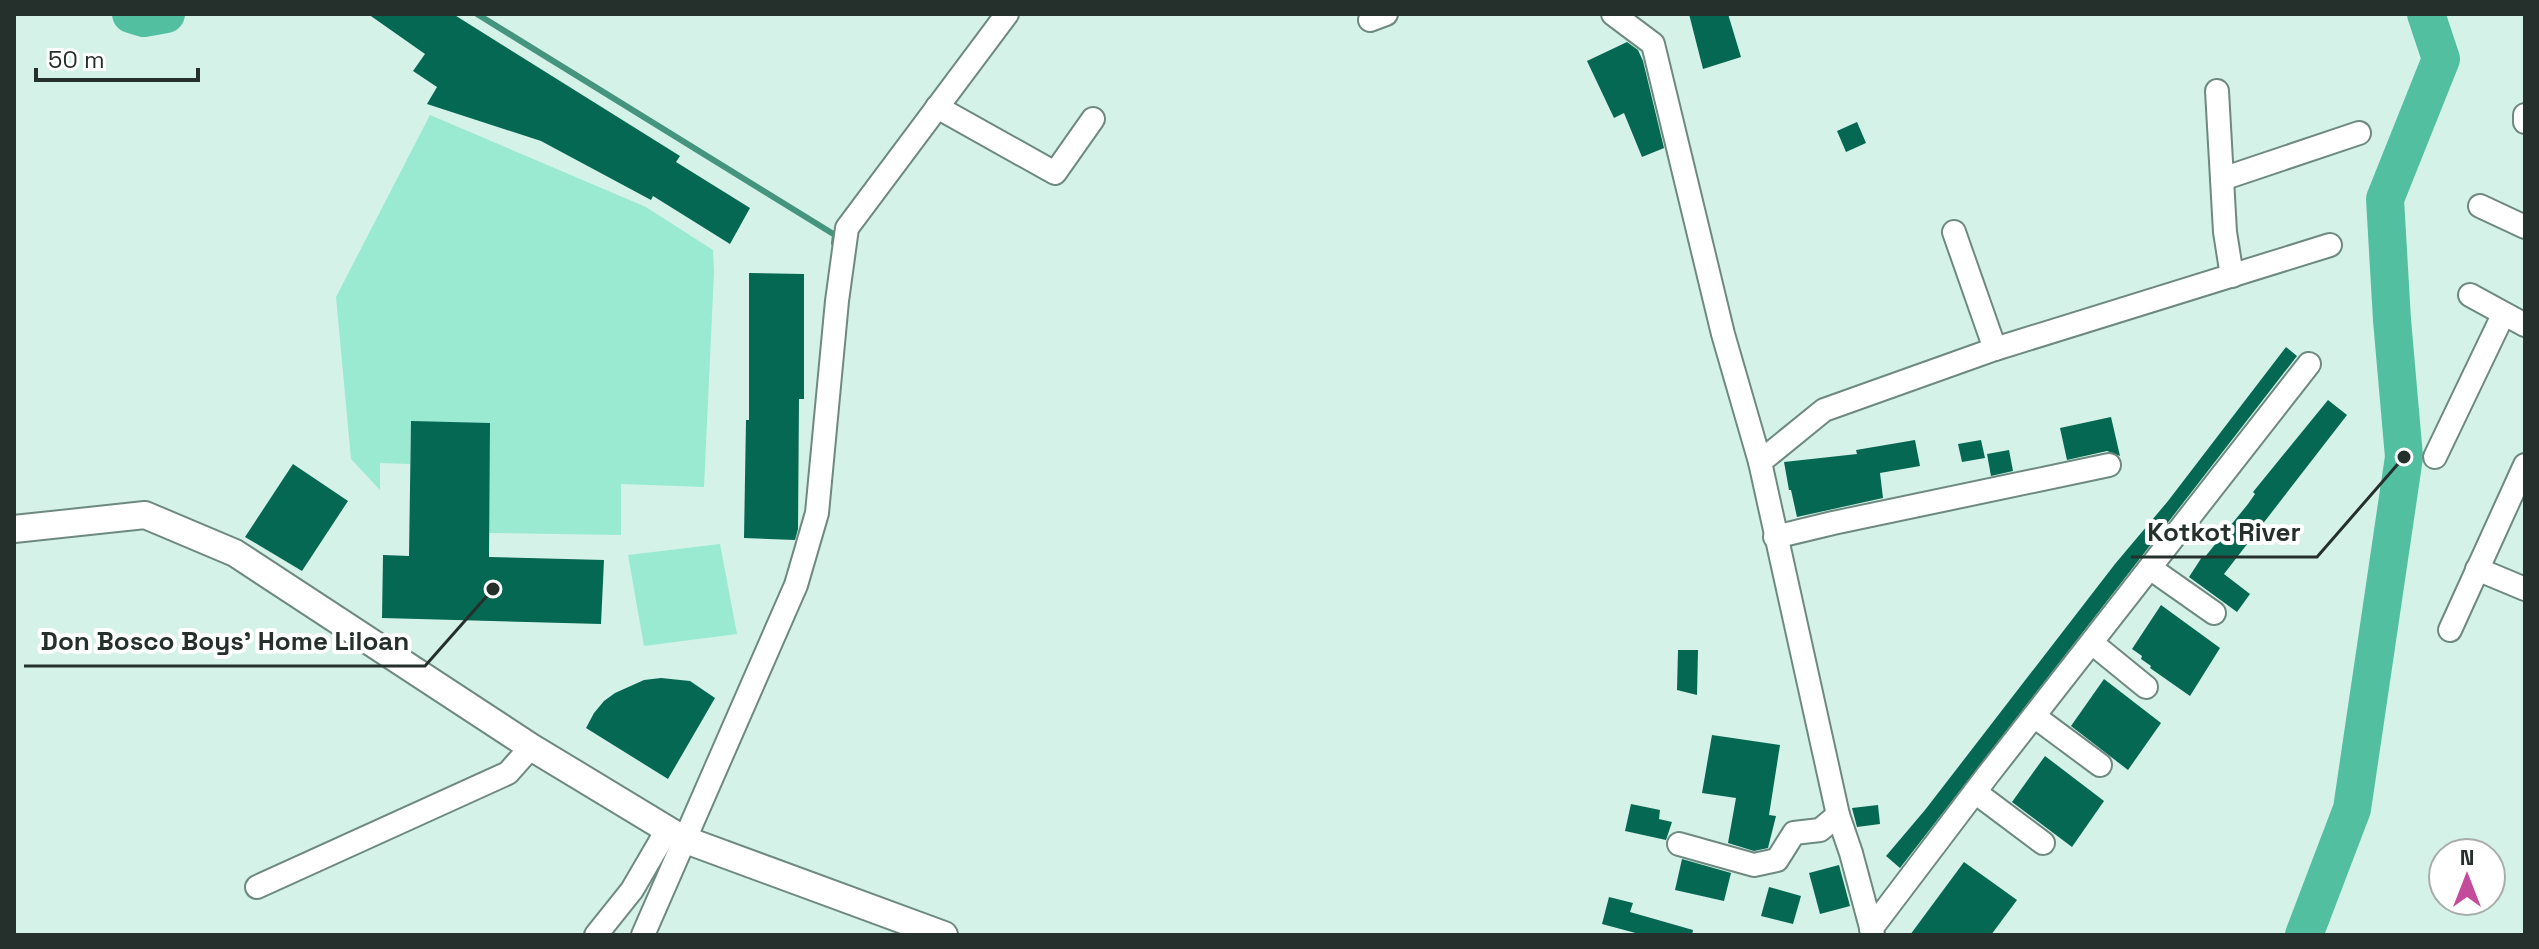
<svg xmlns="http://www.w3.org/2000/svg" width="2539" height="949" font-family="'Space Grotesk',sans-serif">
	<rect width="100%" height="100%" fill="#d5f2e8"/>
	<g fill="#99ead0">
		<path d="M 430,115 L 646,207 L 713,250 L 714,272 L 704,487 L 621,484 L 621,535 L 489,533 L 411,421 L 410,464 L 380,463 L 380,490 L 351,459 L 336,297 Z"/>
		<path d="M 720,544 L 737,634 L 644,646 L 628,555 Z"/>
	</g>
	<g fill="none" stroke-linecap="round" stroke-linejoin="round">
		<path stroke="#44947e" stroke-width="6" d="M 477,14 L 835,235 L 834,243"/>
		<g stroke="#52bfa1" stroke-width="38">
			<path d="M 131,14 L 144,18 L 166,14"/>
			<path d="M 2304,935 L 2352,809 L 2404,457 L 2392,320 L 2385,199 L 2441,59 L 2426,14"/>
		</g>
	</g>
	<g fill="#056852">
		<path d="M 368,14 L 453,14 L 680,156 L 676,162 L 750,208 L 730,244 L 653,196 L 651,200 L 541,141 L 427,104 L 437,87 L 413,71 L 425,54 Z"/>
		<path d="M 1689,14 L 1728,14 L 1741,57 L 1703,69 Z"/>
		<path d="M 1627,42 L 1638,50 L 1643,61 L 1664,148 L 1642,157 L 1624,113 L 1614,118 L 1587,61 Z"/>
		<path d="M 1857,122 L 1866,143 L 1846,152 L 1837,131 Z"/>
		<path d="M 749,273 L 804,274 L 804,399 L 799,399 L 798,529 L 795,540 L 744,538 L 746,420 L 749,420 Z"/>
		<path d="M 2286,347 L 2297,356 L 1900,868 L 1886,856 L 1925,810 L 2115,564 L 2168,501 Z"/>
		<path d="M 2328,400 L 2347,415 L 2224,574 L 2250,594 L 2237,612 L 2189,577 L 2202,557 L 2204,558 L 2248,504 L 2255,494 L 2253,492 Z"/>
		<path d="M 2111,417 L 2120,456 L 2107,451 L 2067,460 L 2060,428 Z"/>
		<path d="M 411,421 L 490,423 L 489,557 L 604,560 L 601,624 L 382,618 L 383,555 L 409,556 Z"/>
		<path d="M 1915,440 L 1920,466 L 1880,473 L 1883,498 L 1797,517 L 1791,490 L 1789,490 L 1784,462 L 1857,454 L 1856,450 Z"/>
		<path d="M 1981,440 L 1985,458 L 1962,462 L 1958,444 Z"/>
		<path d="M 2009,450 L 2013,471 L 1991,476 L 1987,454 Z"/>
		<path d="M 293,464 L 348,501 L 302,571 L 245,537 Z"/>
		<path d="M 2161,605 L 2220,648 L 2190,696 L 2150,668 L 2151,666 L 2141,659 L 2142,656 L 2132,649 Z"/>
		<path d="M 1678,650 L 1698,650 L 1697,695 L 1677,690 Z"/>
		<path d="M 661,678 L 690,681 L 715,698 L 668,779 L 586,728 L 594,713 L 604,701 L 615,693 L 644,680 Z"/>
		<path d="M 2104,679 L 2161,723 L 2128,770 L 2071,726 Z"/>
		<path d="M 1712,735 L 1780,745 L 1769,815 L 1776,816 L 1768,848 L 1754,851 L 1728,843 L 1736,798 L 1702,793 Z"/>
		<path d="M 2045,756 L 2104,801 L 2072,847 L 2012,802 Z"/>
		<path d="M 1631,804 L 1660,810 L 1659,819 L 1672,822 L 1666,840 L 1625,831 Z"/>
		<path d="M 1878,805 L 1880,824 L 1857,827 L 1852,808 Z"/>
		<path d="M 1682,859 L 1731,873 L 1724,901 L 1675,890 Z"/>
		<path d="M 1964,862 L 2017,900 L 1991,935 L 1910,935 Z"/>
		<path d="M 1839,865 L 1850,906 L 1820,914 L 1809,873 Z"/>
		<path d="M 1769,887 L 1801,896 L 1793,924 L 1761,916 Z"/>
		<path d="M 1609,897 L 1633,903 L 1630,912 L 1693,930 L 1692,935 L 1643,935 L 1602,924 Z"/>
	</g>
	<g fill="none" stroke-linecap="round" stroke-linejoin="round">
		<g stroke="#6e897f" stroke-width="26">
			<g id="minor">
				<path d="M 1613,14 L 1653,44 L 1723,334 L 1760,462 L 1838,815 L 1851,853 L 1873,935"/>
				<path d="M 1370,20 L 1386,14"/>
				<path d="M 2217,91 L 2225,232 L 2232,276"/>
				<path d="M 937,107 L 1055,173 L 1093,119"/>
				<path d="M 2525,115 L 2525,122"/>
				<path d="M 2222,179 L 2359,133"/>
				<path d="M 2480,206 L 2525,227"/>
				<path d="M 1954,232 L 1995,349"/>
				<path d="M 2470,295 L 2525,325"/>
				<path d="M 2435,457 L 2503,315"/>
				<path d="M 1760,462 L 1824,410 L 1995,349 L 2330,245"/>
				<path d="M 1775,537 L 1833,523 L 2109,465"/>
				<path d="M 2150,568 L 2214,613"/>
				<path d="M 2477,569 L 2525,589"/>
				<path d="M 2450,630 L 2525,465"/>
				<path d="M 2092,643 L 2146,687"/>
				<path d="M 2034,716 L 2100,765"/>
				<path d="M 1975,792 L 2043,843"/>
				<path d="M 1679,844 L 1754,865 L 1777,860 L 1794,833 L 1820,830 L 1838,815"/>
				<path d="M 257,887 L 508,773 L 531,747"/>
				<path d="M 1871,929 L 1987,776 L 2309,364"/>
				<path d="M 596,935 L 632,890 L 667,830"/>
				<path d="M 643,935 L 796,585 L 817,513 L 837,301 L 847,228 L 1007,14"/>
			</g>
		</g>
		<g stroke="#6e897f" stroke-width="30">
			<path id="tertiary" d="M 14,529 L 145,515 L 235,553 L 531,747 L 683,839 L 944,935"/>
		</g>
		<use href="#minor" stroke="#fff" stroke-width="22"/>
		<use href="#tertiary" stroke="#fff" stroke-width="26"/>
	</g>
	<path fill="none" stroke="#25302c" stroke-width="3" d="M2404 457L2317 557H2131M493 589L425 666H24"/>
	<g fill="#25302c" stroke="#fff" stroke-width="3">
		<circle cx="2404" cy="457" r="8"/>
		<circle cx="493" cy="589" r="8"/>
	</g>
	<g font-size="26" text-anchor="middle" font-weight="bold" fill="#25302c" stroke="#fff" stroke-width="8" stroke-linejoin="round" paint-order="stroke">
		<text x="2224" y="541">Kotkot River</text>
		<text x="225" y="650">Don Bosco Boys' Home Liloan</text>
	</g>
	<rect width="2539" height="949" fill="none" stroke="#25302c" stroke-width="32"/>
	<g transform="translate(2467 877)"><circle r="38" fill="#ffffff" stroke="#a8acab" stroke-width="2"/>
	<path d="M0-6L14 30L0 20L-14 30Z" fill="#c44a9c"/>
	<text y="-12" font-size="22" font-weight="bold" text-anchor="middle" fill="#25302c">N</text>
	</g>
	<path d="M36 68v12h162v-12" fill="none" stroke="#25302c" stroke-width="4"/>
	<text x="48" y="68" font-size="24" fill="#25302c" stroke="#ffffff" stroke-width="6" paint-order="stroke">50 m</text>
</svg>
